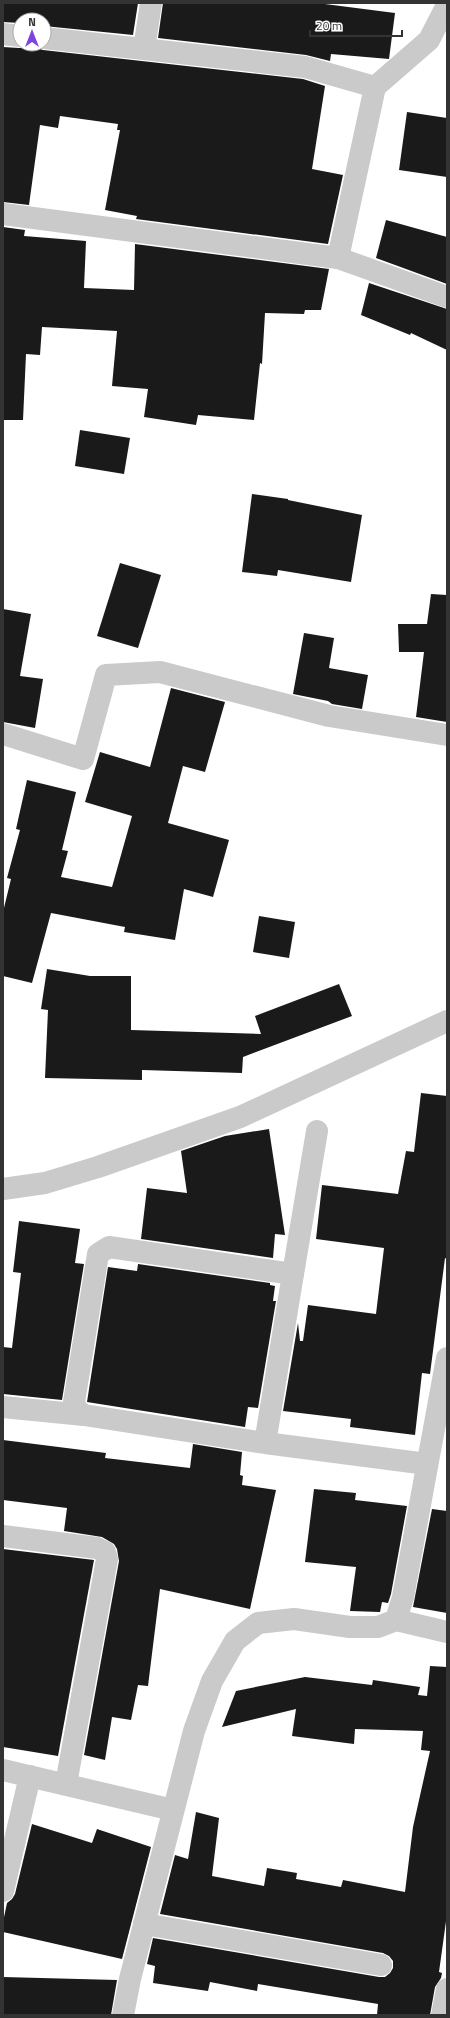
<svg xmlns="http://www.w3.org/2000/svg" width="450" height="2018" font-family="'Titillium Web',sans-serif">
	<rect width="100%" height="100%" fill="#fff"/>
	<g fill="#1a1a1a">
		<path d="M 3,3 L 138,3 L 133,35 L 44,26 L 44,20 L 20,20 L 20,23 L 3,22 Z"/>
		<path d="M 163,3 L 317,3 L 395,13 L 389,59 L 331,54 L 330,61 L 306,55 L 158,38 Z"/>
		<path d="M 29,44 L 33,44 L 37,48 L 43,50 L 303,79 L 325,86 L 312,169 L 343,175 L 328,244 L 136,219 L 137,216 L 105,210 L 120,130 L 117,130 L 118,124 L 60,116 L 58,128 L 40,125 L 29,205 L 3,202 L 3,47 L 19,48 L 25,48 Z"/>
		<path d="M 407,112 L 447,118 L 447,177 L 399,170 Z"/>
		<path d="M 386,220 L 447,237 L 447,284 L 376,258 Z"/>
		<path d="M 3,227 L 25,230 L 24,236 L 86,241 L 84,288 L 134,290 L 135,244 L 329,269 L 321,310 L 305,310 L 304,314 L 265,313 L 262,364 L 260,363 L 254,420 L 198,415 L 196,425 L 144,417 L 148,389 L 112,386 L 117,331 L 42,327 L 40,355 L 26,354 L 23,420 L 3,420 Z"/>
		<path d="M 369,283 L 447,309 L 447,350 L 411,333 L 410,335 L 361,315 Z"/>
		<path d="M 80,430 L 130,438 L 124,474 L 75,466 Z"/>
		<path d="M 252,494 L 288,499 L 288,500 L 362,515 L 351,582 L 278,570 L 277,576 L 242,572 Z"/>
		<path d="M 120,563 L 161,575 L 138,648 L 97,636 Z"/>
		<path d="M 431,594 L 447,595 L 447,722 L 416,717 L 424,652 L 399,652 L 398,624 L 427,624 Z"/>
		<path d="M 3,609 L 31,614 L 20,676 L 43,679 L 35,728 L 3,722 Z"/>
		<path d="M 304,633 L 334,638 L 329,668 L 368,675 L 362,709 L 332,704 L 328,701 L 293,694 Z"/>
		<path d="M 171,688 L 225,702 L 205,772 L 183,766 L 168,823 L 229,840 L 213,897 L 184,889 L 175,940 L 124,932 L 125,927 L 51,913 L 32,983 L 3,976 L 3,912 L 11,879 L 7,878 L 20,830 L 16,829 L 27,780 L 76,792 L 62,850 L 68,851 L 61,877 L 112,887 L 132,816 L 85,802 L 100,752 L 150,767 Z"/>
		<path d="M 259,916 L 295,922 L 289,958 L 253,952 Z"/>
		<path d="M 47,969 L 90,976 L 131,976 L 131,1030 L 261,1034 L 255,1016 L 339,984 L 352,1016 L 243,1057 L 242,1073 L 142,1070 L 142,1080 L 45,1078 L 48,1010 L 41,1009 Z"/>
		<path d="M 421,1093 L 447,1096 L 447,1259 L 445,1258 L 430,1374 L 422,1373 L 415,1435 L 350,1427 L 351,1419 L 283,1411 L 298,1323 L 300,1341 L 303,1341 L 308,1305 L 376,1314 L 384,1248 L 316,1239 L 322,1185 L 398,1194 L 406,1151 L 414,1152 Z"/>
		<path d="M 269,1129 L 285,1235 L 275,1234 L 273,1258 L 141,1239 L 147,1188 L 187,1193 L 181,1151 L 225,1136 Z"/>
		<path d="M 19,1221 L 80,1229 L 75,1263 L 84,1264 L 62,1400 L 3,1394 L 3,1347 L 12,1348 L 21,1273 L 13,1272 Z"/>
		<path d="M 138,1264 L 270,1283 L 270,1285 L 275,1286 L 273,1301 L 276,1301 L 258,1408 L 248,1407 L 245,1427 L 87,1402 L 108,1267 L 137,1271 Z"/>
		<path d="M 3,1440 L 106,1453 L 105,1458 L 190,1468 L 193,1444 L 242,1452 L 240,1475 L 243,1476 L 242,1485 L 276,1490 L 250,1609 L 160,1589 L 148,1686 L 138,1685 L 131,1720 L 112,1717 L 105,1760 L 84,1755 L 119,1561 L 117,1549 L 114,1544 L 102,1537 L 64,1531 L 67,1508 L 3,1500 Z"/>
		<path d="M 314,1489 L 356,1493 L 355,1500 L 407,1506 L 391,1594 L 388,1603 L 382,1602 L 380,1612 L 350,1611 L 356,1567 L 305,1562 Z"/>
		<path d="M 432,1509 L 447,1511 L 447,1613 L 413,1607 Z"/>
		<path d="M 3,1549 L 94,1560 L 58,1756 L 3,1747 Z"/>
		<path d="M 430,1666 L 447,1667 L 447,1914 L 439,1972 L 442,1973 L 441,1978 L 435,1987 L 430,2015 L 377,2015 L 378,2004 L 258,1984 L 257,1991 L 210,1982 L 208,1991 L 153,1983 L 155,1966 L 147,1964 L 153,1938 L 379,1977 L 385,1977 L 390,1973 L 393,1968 L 393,1961 L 389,1956 L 383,1953 L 160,1914 L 175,1855 L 188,1859 L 196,1812 L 219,1818 L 212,1876 L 264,1886 L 267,1868 L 297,1873 L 296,1879 L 341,1887 L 343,1880 L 405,1892 L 413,1827 L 430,1751 L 421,1750 L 423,1731 L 355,1729 L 354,1744 L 292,1736 L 296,1709 L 222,1727 L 236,1691 L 305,1677 L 372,1685 L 373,1680 L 420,1687 L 418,1695 L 427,1696 Z"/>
		<path d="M 32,1824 L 92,1843 L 97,1829 L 151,1847 L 122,1959 L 3,1932 L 3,1922 L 7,1903 L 12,1899 L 15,1894 Z"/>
		<path d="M 3,1977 L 117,1980 L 111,2015 L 3,2015 Z"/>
	</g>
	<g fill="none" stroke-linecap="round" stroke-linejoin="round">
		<g stroke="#cacaca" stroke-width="22">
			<path d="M 3,34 L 20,36"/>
			<path d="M 44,38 L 305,67 L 375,87"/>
			<path d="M 144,49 L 151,3"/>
			<path d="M 3,214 L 338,258 L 447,297"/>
			<path d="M 338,258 L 375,87 L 429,40 L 447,5"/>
			<path d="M 3,734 L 83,759 L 106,675 L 160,672 L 329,716 L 447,735"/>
			<path d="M 3,1189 L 45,1183 L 98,1167 L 240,1117 L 447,1021"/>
			<path d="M 293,1274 L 317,1131"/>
			<path d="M 3,1407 L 84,1415"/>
			<path d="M 265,1443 L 293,1274 L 109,1247 L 98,1254 L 74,1402 L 77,1410 L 84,1415 L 265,1443 L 427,1464"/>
			<path d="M 3,1536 L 97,1548 L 105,1552 L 107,1559 L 66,1784"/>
			<path d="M 396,1620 L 447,1632"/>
			<path d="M 3,1770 L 173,1810"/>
			<path d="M 3,1891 L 30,1776"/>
			<path d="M 144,1924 L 381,1965"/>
			<path d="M 123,2015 L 130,1979 L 194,1731 L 212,1681 L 235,1641 L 258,1623 L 294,1619 L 350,1627 L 378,1627 L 396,1620 L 403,1597 L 447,1358"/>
			<path d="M 442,2015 L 447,1989"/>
		</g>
	</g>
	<rect width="450" height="2018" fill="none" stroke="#333333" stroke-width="8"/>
	<g transform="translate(32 32)"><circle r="19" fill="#ffffff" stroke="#adadad"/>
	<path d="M0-3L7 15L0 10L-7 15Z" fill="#7f42dd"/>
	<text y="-6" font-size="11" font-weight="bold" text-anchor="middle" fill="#333333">N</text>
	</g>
	<path d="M310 30v6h92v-6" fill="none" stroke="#333333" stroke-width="2"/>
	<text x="316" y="30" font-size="12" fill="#333333" stroke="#ffffff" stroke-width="3" paint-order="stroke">20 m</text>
</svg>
